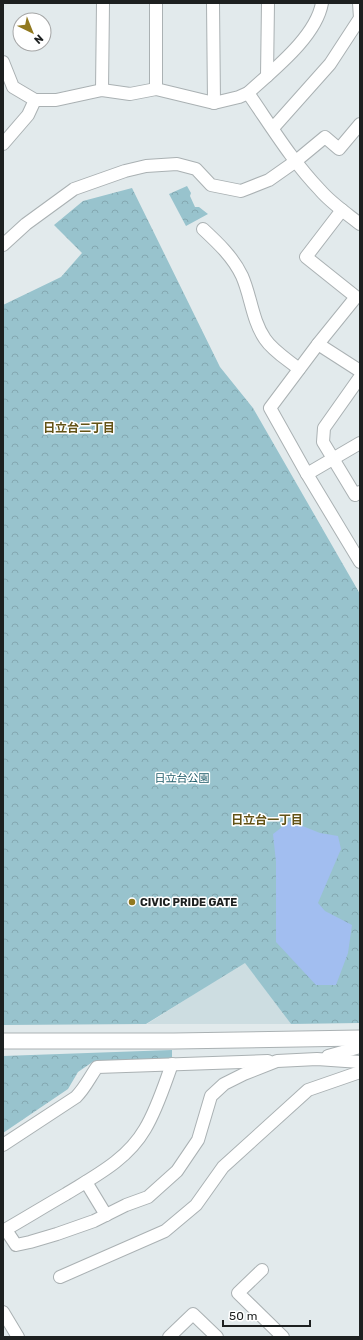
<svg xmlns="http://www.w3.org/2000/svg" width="363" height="1340" font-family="Rubik,'Noto Sans JP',sans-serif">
	<defs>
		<pattern id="park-crowns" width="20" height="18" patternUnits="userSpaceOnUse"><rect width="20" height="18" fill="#98c3cd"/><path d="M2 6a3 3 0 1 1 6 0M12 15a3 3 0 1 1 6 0" fill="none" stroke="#83a7b0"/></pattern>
	</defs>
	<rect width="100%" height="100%" fill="#e2eaec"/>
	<path fill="#cddde1" d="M 245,962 L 291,1024 L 147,1024 Z"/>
	<g fill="url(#park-crowns)">
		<path d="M 187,186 L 191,193 L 190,196 L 195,207 L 199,207 L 208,214 L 186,226 L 169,194 Z"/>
		<path d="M 132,188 L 220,367 L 253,408 L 360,594 L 360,1023 L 291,1024 L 245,963 L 146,1024 L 3,1025 L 3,305 L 61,277 L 82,253 L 54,225 L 83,201 Z"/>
		<path d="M 172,1050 L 172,1061 L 94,1061 L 78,1072 L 68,1089 L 3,1133 L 3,1056 Z"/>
	</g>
	<path fill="#a2bef0" d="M 290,821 L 320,833 L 338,836 L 341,849 L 318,903 L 325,911 L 352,925 L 348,953 L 336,985 L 316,985 L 276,942 L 276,862 L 273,834 Z"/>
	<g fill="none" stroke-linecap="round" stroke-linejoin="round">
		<g stroke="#aab1b3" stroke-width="14">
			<g id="minor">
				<path d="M 213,3 L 214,103"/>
				<path d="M 3,62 L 13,87 L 35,100"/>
				<path d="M 267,76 L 268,3"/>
				<path d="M 156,89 L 156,3"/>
				<path d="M 102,90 L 103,3"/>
				<path d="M 248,93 C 271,126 292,161 320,190 C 331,203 346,213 360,224"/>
				<path d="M 273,128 L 330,64 L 360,18 L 359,3"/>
				<path d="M 3,144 L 28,115 L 35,100 L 56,100 L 102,90 L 130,94 L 156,89 L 214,103 L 239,97 L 248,93 C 273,70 316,37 322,3"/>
				<path d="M 342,210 L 306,257 L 356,297 L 318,344 L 270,408 L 307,474 L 360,562"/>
				<path d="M 203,229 C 218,243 233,257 242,276 C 251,296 252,320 265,339 C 273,351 288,360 299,369"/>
				<path d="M 3,245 L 26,224 L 74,189 L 125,171 L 146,166 L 177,164 L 196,169 L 211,185 L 241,191 L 269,180 L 296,161 L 325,137 L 339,149 L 360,124"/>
				<path d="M 318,344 L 360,371"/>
				<path d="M 360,377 L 324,428 L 323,442 L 355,495 L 360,492"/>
				<path d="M 307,474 L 360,443"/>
				<path d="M 328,1056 L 360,1047"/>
				<path d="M 3,1145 L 76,1097 C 85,1088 90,1077 97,1067 L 268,1061"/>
				<path d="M 86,1182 L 106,1215"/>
				<path d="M 6,1230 L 16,1245 L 30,1242 L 57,1234 L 94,1221 L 126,1205 L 148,1197 L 177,1171 L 198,1140 L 211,1096 L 224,1084 L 244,1074 L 277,1061 L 317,1059 L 360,1062"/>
				<path d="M 3,1231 C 24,1219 45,1206 66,1194 C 95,1176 127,1160 145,1129 C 157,1109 164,1086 172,1064"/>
				<path d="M 262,1270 L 238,1293 L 283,1337"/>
				<path d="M 60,1277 L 165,1231 L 196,1205 L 223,1167 L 308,1090 L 360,1072"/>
				<path d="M 3,1312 L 18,1337"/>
				<path d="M 169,1337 L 193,1314 L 217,1337"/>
			</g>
		</g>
		<g stroke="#aab1b3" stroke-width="17">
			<path id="tertiary" d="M 3,1041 L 174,1041 L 360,1038"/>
		</g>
		<use href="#minor" stroke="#fff" stroke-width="12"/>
		<use href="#tertiary" stroke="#fff" stroke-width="15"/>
	</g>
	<circle fill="#91791f" stroke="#fff" stroke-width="1.5" cx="132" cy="902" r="4"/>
	<g text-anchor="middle" stroke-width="3" stroke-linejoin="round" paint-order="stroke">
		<g font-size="11" fill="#205d6a" stroke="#fff">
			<text x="182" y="782">日立台公園</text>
		</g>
		<g font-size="11" font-weight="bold" fill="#1d2020" stroke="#fff" text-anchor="start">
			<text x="140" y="906">CIVIC PRIDE GATE</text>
		</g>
		<g font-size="12" font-weight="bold" fill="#645316" stroke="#fff">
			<text x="79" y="432">日立台二丁目</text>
			<text x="267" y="824">日立台一丁目</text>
		</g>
	</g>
	<rect width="363" height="1340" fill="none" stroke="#1d2020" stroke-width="8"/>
	<g transform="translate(32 32) rotate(137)"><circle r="19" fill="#ffffff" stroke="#a5a6a6"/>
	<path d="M0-3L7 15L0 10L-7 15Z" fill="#91791f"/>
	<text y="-6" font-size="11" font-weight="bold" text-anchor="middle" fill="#1d2020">N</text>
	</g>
	<path d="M223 1320v6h87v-6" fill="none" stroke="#1d2020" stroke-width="2"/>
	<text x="229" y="1320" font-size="12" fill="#1d2020" stroke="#ffffff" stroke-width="3" paint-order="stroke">50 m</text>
</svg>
